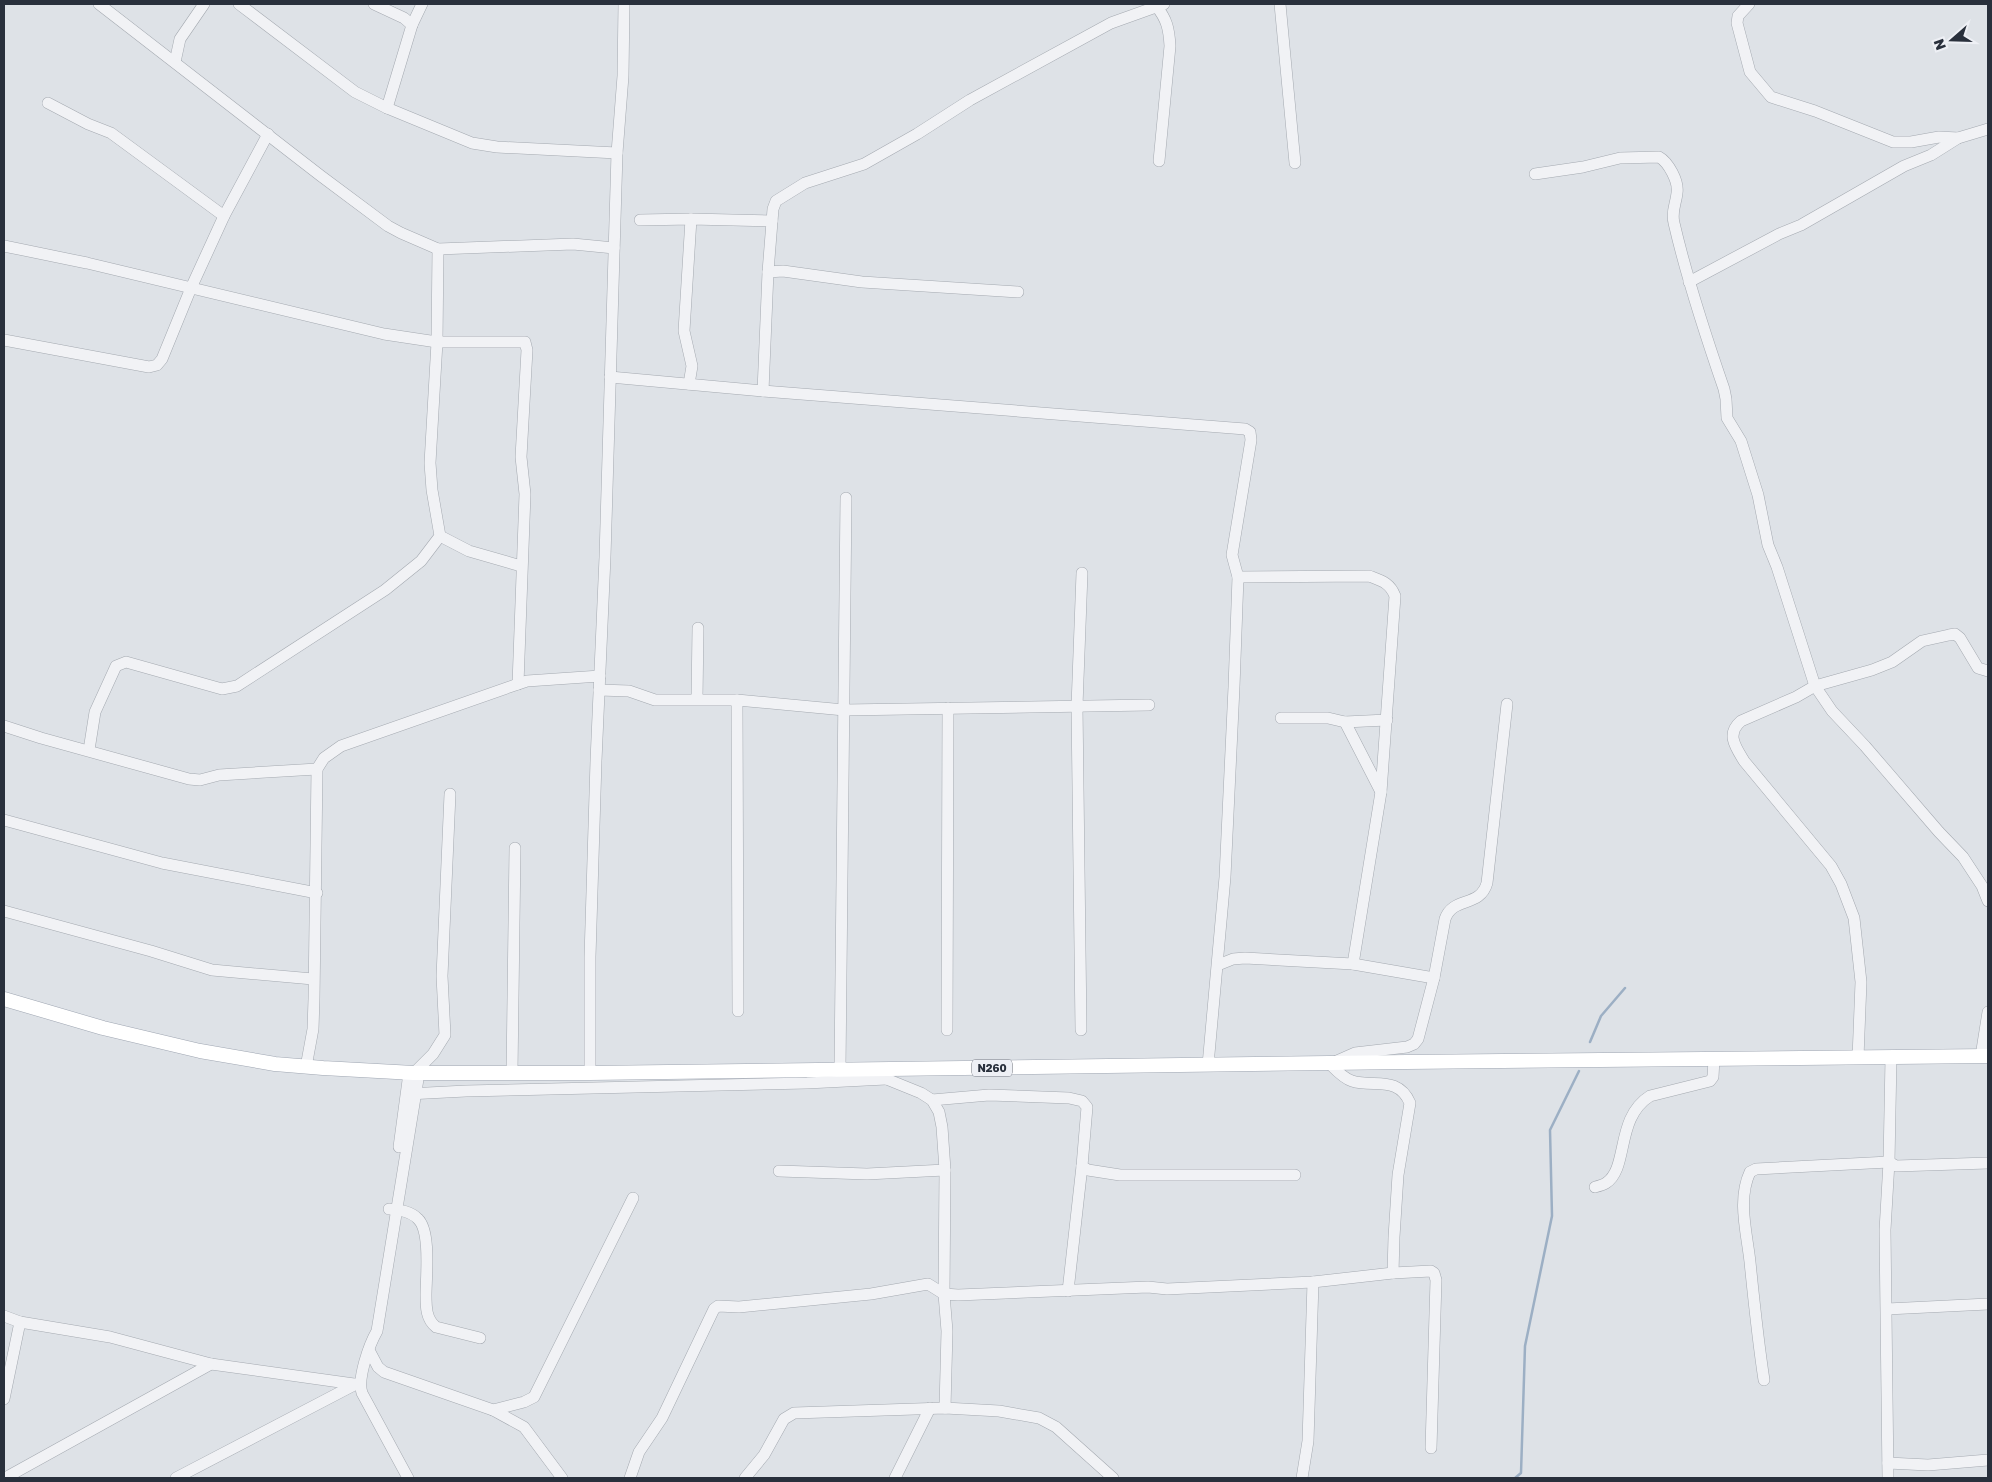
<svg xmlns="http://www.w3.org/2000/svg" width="1992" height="1482" font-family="'Golos Text',sans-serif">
	<rect width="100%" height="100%" fill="#dee2e7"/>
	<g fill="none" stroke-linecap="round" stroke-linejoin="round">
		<g stroke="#9cafc4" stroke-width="2.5">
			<path d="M 1590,1042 L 1601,1016 L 1625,988"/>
			<path d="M 1515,1478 L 1521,1473 L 1525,1346 L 1552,1216 L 1550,1130 L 1579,1071"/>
		</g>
		<g stroke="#a4a9b0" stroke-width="12">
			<g id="minor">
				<path d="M 99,4 L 321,176 L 388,226 L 401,233 L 438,249 L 573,244 L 614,248"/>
				<path d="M 239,4 L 355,92 L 387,108 L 472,143 L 497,147 L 617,153"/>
				<path d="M 374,4 L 404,18 L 412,25 L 387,108"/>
				<path d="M 1280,4 L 1295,163"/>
				<path d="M 1749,4 L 1738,16 L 1737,23 L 1750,72 L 1771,97 L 1815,111 L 1893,142 L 1911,142 L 1939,137 L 1958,138"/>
				<path d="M 1156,6 C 1167,19 1169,29 1170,46 L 1159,161"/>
				<path d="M 412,25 L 422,4"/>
				<path d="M 175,62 L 180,39 L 204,4"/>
				<path d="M 48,103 L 88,124 L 111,133 L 224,216"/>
				<path d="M 1535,174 L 1583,167 L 1620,158 L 1659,157 C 1668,162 1679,181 1677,193 C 1676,204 1671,211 1674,223 C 1687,279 1705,334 1724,389 L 1726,399 L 1727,418 L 1741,441 L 1758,495 L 1768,545 L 1777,567 L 1815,686 L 1832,711 L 1865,746 L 1939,832 L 1963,857 L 1982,886 L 1988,901"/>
				<path d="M 640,220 L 691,219 L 772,221"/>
				<path d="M 4,246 L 87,263 L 384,334 L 437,342 L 525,342 L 527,350 L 521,457 L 525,494 L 518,684"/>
				<path d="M 768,272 L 783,271 L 862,282 L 1018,292"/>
				<path d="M 1689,282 L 1779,234 L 1801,225 L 1904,166 L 1931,155 L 1958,138 L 1988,129"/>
				<path d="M 4,340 L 149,367 L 157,365 L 162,359 L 191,288 L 224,216 L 268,134"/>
				<path d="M 610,377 L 763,391 L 1245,429 L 1250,432 L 1251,440 L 1232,555 L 1238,577 L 1234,687 L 1225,877 L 1208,1065"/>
				<path d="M 689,384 L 692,366 L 684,331 L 691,219"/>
				<path d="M 763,391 L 768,272 L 773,209 L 776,201 L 805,183 L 864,164 L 917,134 L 970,100 L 1111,23 L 1164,4"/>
				<path d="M 440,536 L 469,551 L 521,566"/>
				<path d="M 1238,577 L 1369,576 C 1382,581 1390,583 1395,596 L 1381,792 L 1353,964"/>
				<path d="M 599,690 L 629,691 L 655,700 L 737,700 L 844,710 L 1149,705"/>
				<path d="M 697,699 L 698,628"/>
				<path d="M 737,700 L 738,1011"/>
				<path d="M 1281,718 L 1328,718 L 1345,722 L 1387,720"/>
				<path d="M 1345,722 L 1381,792"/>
				<path d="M 4,726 L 41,738 L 189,779 L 200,780 L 219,775 L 317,769"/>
				<path d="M 89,750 L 95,712 L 116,666 L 126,662 L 222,689 L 237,686 L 385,590 L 421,561 L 440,536 L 432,490 L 430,463 L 437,342 L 438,249"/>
				<path d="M 4,820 L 162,863 L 317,893"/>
				<path d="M 4,911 L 151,951 L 212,970 L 313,979"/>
				<path d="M 1218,965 L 1233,959 L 1245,958 L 1353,964 L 1434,978"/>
				<path d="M 947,1030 L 948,708"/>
				<path d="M 1081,1030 L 1077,706 L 1082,573"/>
				<path d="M 1981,1056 L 1988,1012"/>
				<path d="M 1858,1058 L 1861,982 L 1854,918 L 1841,884 L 1831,866 L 1744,761 C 1735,746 1726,734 1741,721 L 1796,697 L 1815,686 L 1872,670 L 1892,662 L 1922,641 L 1949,635 L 1955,634 L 1960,638 L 1978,668 L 1988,671"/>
				<path d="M 306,1067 L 313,1029 L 314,999 L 317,769 L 324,758 L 341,746 L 518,684 L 527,681 L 600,676"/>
				<path d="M 840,1069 L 846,498"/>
				<path d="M 414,1073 L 433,1054 L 445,1035 L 442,976 L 450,794"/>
				<path d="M 512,1073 L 515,848"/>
				<path d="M 590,1073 L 590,957 L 596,761 L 605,557 L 617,153 L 623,76 L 624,4"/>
				<path d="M 879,1076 L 921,1093 L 932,1100 L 939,1112 L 942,1127 L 945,1170 L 944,1294 L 947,1331 L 945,1408"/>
				<path d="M 408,1094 L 466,1091 L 807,1083 L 886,1079"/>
				<path d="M 932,1100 L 989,1095 L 1069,1098 L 1082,1101 L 1087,1107 L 1082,1166 L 1088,1170 L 1120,1175 L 1295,1175"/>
				<path d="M 399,1147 L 409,1073"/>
				<path d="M 779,1171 L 867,1174 L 945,1170"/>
				<path d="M 1595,1187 C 1599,1186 1603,1185 1606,1183 C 1629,1168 1615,1118 1650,1096 L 1710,1081 L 1713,1077 L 1714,1059"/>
				<path d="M 389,1209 C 398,1209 412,1212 418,1219 C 431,1231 426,1278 426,1295 C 426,1307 426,1319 436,1327 L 480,1338"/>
				<path d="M 1393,1273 L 1394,1237 L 1398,1175 L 1410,1103 C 1398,1075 1374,1088 1352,1081 C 1343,1078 1336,1070 1330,1064 L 1355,1053 L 1407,1047 L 1414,1044 L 1418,1039 L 1434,978 L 1445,919 C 1453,896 1480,908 1487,883 L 1507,704"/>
				<path d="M 1068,1291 L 1082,1166"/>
				<path d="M 1887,1309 L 1988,1304"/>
				<path d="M 4,1316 L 20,1322 L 110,1337 L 211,1364 L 354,1384"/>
				<path d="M 369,1350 L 378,1367 L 384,1372 L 493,1410 L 524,1427 L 562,1478"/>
				<path d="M 1764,1380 C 1758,1341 1754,1302 1750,1262 C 1747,1233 1737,1200 1750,1172 L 1756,1169 L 1889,1162 L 1896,1166 L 1988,1163"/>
				<path d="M 4,1399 L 20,1322"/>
				<path d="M 493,1410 L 524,1402 L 534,1397 L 633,1198"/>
				<path d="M 1888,1463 L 1928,1465 L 1988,1460"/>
				<path d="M 5,1478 L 211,1364"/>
				<path d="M 176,1478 L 356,1384"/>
				<path d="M 408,1478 L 362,1393 C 357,1379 369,1345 377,1331 L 419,1073"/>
				<path d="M 630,1478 L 639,1452 L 662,1418 L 714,1309 L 718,1306 L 739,1307 L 871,1294 L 928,1284 L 944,1294 L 958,1295 L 1148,1287 L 1167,1289 L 1313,1282 L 1393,1273 L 1431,1271 L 1434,1273 L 1436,1280 L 1431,1448"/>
				<path d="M 745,1478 L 764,1455 L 784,1419 L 794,1413 L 945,1408 L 999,1411 L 1039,1418 L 1056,1427 L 1113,1478"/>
				<path d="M 895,1478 L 930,1408"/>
				<path d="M 1302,1478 L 1308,1441 L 1313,1282"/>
				<path d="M 1888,1478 L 1885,1230 L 1889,1162 L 1891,1058"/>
			</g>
		</g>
		<g stroke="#9fa6b2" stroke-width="15">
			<path id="major" d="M 4,999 L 103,1028 L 200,1051 L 275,1064 L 323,1068 L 414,1073 L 590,1073 L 1407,1062 L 1988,1056"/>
		</g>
		<use href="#minor" stroke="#f1f2f5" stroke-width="11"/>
		<use href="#major" stroke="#fff" stroke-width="14"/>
	</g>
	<g text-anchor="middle" stroke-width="4" stroke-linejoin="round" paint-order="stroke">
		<rect fill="#eef0f5" stroke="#646a74" stroke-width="1" x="972" y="1059.5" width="40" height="17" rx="4"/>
		<g font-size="11" font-weight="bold" fill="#29303c">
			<text x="992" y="1072">N260</text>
		</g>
	</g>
	<rect width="1992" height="1482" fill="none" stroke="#29303c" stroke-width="10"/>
	<g transform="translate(1952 40) rotate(250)" stroke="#eef0f5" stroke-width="4" paint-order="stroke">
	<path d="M0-4L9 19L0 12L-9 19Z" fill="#29303c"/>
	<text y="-8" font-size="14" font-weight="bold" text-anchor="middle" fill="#29303c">N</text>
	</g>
</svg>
